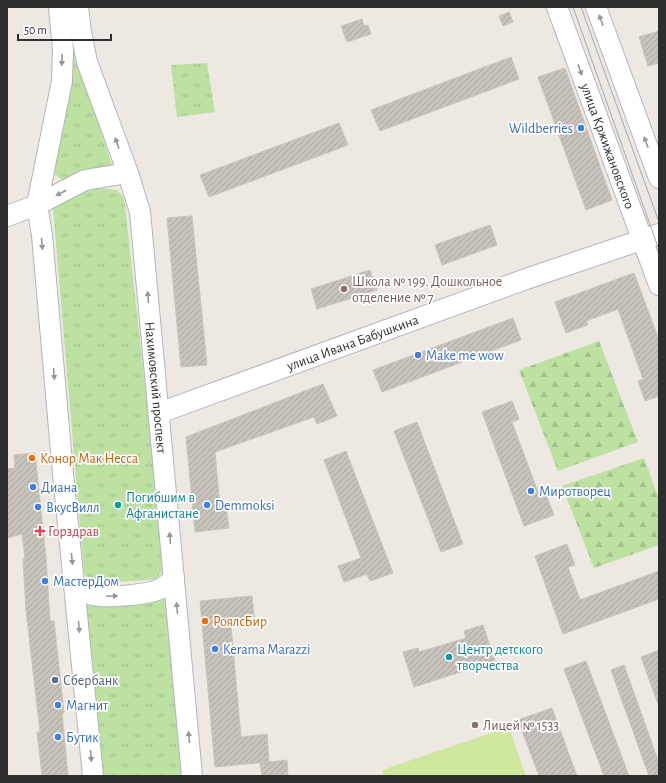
<svg xmlns="http://www.w3.org/2000/svg" width="666" height="783" font-family="'Alegreya Sans',sans-serif">
	<defs>
		<pattern id="forest-firs" width="22" height="20" patternUnits="userSpaceOnUse"><rect width="22" height="20" fill="#bde1a1"/><path d="M5 1l3.5 6h-7zM16 11l3.5 6h-7z" fill="#a3c18b"/></pattern>
		<pattern id="park-tufts" width="24" height="20" patternUnits="userSpaceOnUse"><rect width="24" height="20" fill="#bde1a1"/><path d="M3 7l-1-3M5 7V3M7 7l1-3M15 17l-1-3M17 17v-4M19 17l1-3" fill="none" stroke="#a3c18b"/></pattern>
		<pattern id="building-hatch" width="6" height="6" patternUnits="userSpaceOnUse"><rect width="6" height="6" fill="#c7c3bc"/><path d="M-1 1l2-2M0 6l6-6M5 7l2-2" fill="none" stroke="#aba8a2"/></pattern>
	</defs>
	<rect width="100%" height="100%" fill="#eee8e2"/>
	<g fill="url(#forest-firs)">
		<path d="M 599,341 L 638,442 L 558,471 L 519,370 Z"/>
		<path d="M 644,458 L 659,499 L 659,545 L 594,568 L 562,486 Z"/>
	</g>
	<g fill="url(#park-tufts)">
		<path d="M 73,48 L 112,165 L 66,183 L 54,174 Z"/>
		<path d="M 207,63 L 215,112 L 177,117 L 171,65 Z"/>
		<path d="M 100,188 L 117,190 L 123,197 L 125,205 L 165,565 L 157,579 L 94,584 L 84,573 L 53,208 L 78,194 Z"/>
		<path d="M 167,598 L 184,776 L 103,776 L 86,606 Z"/>
	</g>
	<path fill="#cfe89e" d="M 509,727 L 526,776 L 384,776 L 382,770 Z"/>
	<g fill="url(#building-hatch)" stroke="#cac3bb">
		<path d="M 509,12 L 513,22 L 503,26 L 499,16 Z"/>
		<path d="M 362,19 L 364,26 L 368,25 L 371,34 L 347,42 L 341,26 Z"/>
		<path d="M 659,31 L 659,63 L 648,66 L 639,37 Z"/>
		<path d="M 511,57 L 519,79 L 380,131 L 371,110 Z"/>
		<path d="M 565,68 L 612,200 L 586,210 L 538,77 Z"/>
		<path d="M 339,123 L 348,145 L 209,197 L 200,175 Z"/>
		<path d="M 192,216 L 207,365 L 181,367 L 167,218 Z"/>
		<path d="M 490,225 L 497,245 L 442,265 L 435,245 Z"/>
		<path d="M 370,270 L 377,290 L 317,309 L 311,289 Z"/>
		<path d="M 634,273 L 659,340 L 659,396 L 645,401 L 638,381 L 643,379 L 618,309 L 586,321 L 588,325 L 566,333 L 555,302 Z"/>
		<path d="M 513,318 L 521,340 L 382,392 L 373,370 Z"/>
		<path d="M 323,384 L 337,416 L 317,424 L 314,417 L 215,452 L 220,507 L 226,506 L 229,528 L 195,532 L 186,437 Z"/>
		<path d="M 512,401 L 519,419 L 512,422 L 539,495 L 545,492 L 554,515 L 524,526 L 482,412 Z"/>
		<path d="M 417,422 L 463,544 L 441,552 L 394,431 Z"/>
		<path d="M 346,451 L 393,573 L 370,581 L 367,574 L 344,582 L 338,566 L 361,558 L 324,460 Z"/>
		<path d="M 35,453 L 46,557 L 50,621 L 54,621 L 64,713 L 62,713 L 68,776 L 42,776 L 37,732 L 40,732 L 26,610 L 23,559 L 25,558 L 22,534 L 7,538 L 7,469 L 15,468 L 14,455 Z"/>
		<path d="M 567,544 L 575,565 L 568,567 L 580,600 L 659,571 L 659,599 L 563,634 L 535,556 Z"/>
		<path d="M 252,596 L 255,624 L 231,626 L 241,737 L 267,734 L 269,762 L 287,760 L 288,776 L 262,776 L 260,763 L 268,762 L 215,767 L 200,601 Z"/>
		<path d="M 483,625 L 495,661 L 414,687 L 403,652 L 418,648 L 419,652 L 466,638 L 464,631 Z"/>
		<path d="M 659,650 L 659,704 L 658,704 L 641,657 Z"/>
		<path d="M 586,661 L 629,776 L 604,776 L 564,669 Z"/>
		<path d="M 624,665 L 659,763 L 659,776 L 649,776 L 611,670 Z"/>
		<path d="M 552,708 L 577,776 L 539,776 L 518,720 Z"/>
	</g>
	<g fill="none" stroke-linecap="round" stroke-linejoin="round">
		<g stroke="#b2b5bd" stroke-width="22">
			<g id="secondary">
				<path d="M 59,7 L 63,50 L 62,81 L 37,205 L 42,235 L 63,474 L 93,776"/>
				<path id="s1" d="M 78,7 L 81,32 L 87,62 L 128,173 L 140,212 L 192,776"/>
				<path id="s2" d="M 557,7 L 659,285"/>
				<path d="M 596,7 L 659,178"/>
				<path d="M 7,216 L 37,205 L 85,180 L 128,173"/>
				<path id="s3" d="M 159,413 L 526,279 L 659,234"/>
				<path d="M 75,588 C 80,590 84,593 89,594 C 104,599 146,595 160,589 C 166,586 170,582 174,577"/>
			</g>
		</g>
		<use href="#secondary" stroke="#fff" stroke-width="20"/>
		<g stroke="#a4a8b7" stroke-width="1">
			<path d="M 573,7 L 659,250"/>
			<path d="M 581,7 L 659,222"/>
		</g>
	</g>
	<defs><path id="oneway-solid" d="M-6-.8H1V-3.2L6.5 0L1 3.2V.8H-6Z"/></defs>
	<g fill="#969696">
		<use href="#oneway-solid" transform="translate(601 20) rotate(-110)"/>
		<use href="#oneway-solid" transform="translate(62 60) rotate(92)"/>
		<use href="#oneway-solid" transform="translate(580 70) rotate(70)"/>
		<use href="#oneway-solid" transform="translate(646 142) rotate(-110)"/>
		<use href="#oneway-solid" transform="translate(117 143) rotate(-109)"/>
		<use href="#oneway-solid" transform="translate(61 193) rotate(152)"/>
		<use href="#oneway-solid" transform="translate(42 244) rotate(85)"/>
		<use href="#oneway-solid" transform="translate(148 297) rotate(-95)"/>
		<use href="#oneway-solid" transform="translate(54 374) rotate(85)"/>
		<use href="#oneway-solid" transform="translate(170 538) rotate(-95)"/>
		<use href="#oneway-solid" transform="translate(72 559) rotate(84)"/>
		<use href="#oneway-solid" transform="translate(112 596) rotate(-3)"/>
		<use href="#oneway-solid" transform="translate(177 608) rotate(-95)"/>
		<use href="#oneway-solid" transform="translate(79 627) rotate(85)"/>
		<use href="#oneway-solid" transform="translate(189 737) rotate(-95)"/>
		<use href="#oneway-solid" transform="translate(91 756) rotate(85)"/>
	</g>
	<g fill="#3f7fe0" stroke="#fff" stroke-width="1.5">
		<circle cx="581" cy="128" r="4"/>
		<circle cx="418" cy="355" r="4"/>
		<circle cx="33" cy="487" r="4"/>
		<circle cx="531" cy="491" r="4"/>
		<circle cx="207" cy="505" r="4"/>
		<circle cx="38" cy="507" r="4"/>
		<circle cx="45" cy="581" r="4"/>
		<circle cx="215" cy="649" r="4"/>
		<circle cx="58" cy="705" r="4"/>
		<circle cx="58" cy="737" r="4"/>
	</g>
	<g fill="#8d6e63" stroke="#fff" stroke-width="1.5">
		<circle cx="344" cy="289" r="4"/>
		<circle cx="475" cy="725" r="4"/>
	</g>
	<g fill="#e8710a" stroke="#fff" stroke-width="1.5">
		<circle cx="32" cy="458" r="4"/>
		<circle cx="205" cy="621" r="4"/>
	</g>
	<g fill="#0f9aa8" stroke="#fff" stroke-width="1.5">
		<circle cx="118" cy="505" r="4"/>
		<circle cx="449" cy="657" r="4"/>
	</g>
	<path fill="#e0444e" stroke="#fff" stroke-width="1.5" d="M38 525h4v4h4v4h-4v4h-4v-4h-4v-4h4z"/>
	<circle fill="#5c6f8a" stroke="#fff" stroke-width="1.5" cx="55" cy="680" r="4"/>
	<g text-anchor="middle" stroke-width="3.5" stroke-linejoin="round" paint-order="stroke">
		<g font-size="14" fill="#366cbe" stroke="#fff" text-anchor="start">
			<text x="573" y="133" text-anchor="end">Wildberries</text>
			<text x="426" y="360">Make me wow</text>
			<text x="41" y="492">Диана</text>
			<text x="539" y="496">Миротворец</text>
			<text x="215" y="510">Demmoksi</text>
			<text x="46" y="512">ВкусВилл</text>
			<text x="53" y="586">МастерДом</text>
			<text x="223" y="654">Kerama Marazzi</text>
			<text x="66" y="710">Магнит</text>
			<text x="66" y="742">Бутик</text>
		</g>
		<g font-size="14" fill="#2e2e2e" stroke="#fff">
			<text dy="5" stroke="none"><textPath href="#s2" startOffset="148">улица Кржижановского</textPath></text>
			<text dy="5" stroke="none"><textPath href="#s3" startOffset="206">улица Ивана Бабушкина</textPath></text>
			<text dy="5" stroke="none"><textPath href="#s1" startOffset="391">Нахимовский проспект</textPath></text>
		</g>
		<g font-size="14" fill="#785e54" stroke="#fff" text-anchor="start">
			<text x="352" y="286">Школа № 199. Дошкольное<tspan x="352" dy="16">отделение № 7</tspan></text>
			<text x="483" y="730">Лицей № 1533</text>
		</g>
		<g font-size="14" fill="#c56008" stroke="#fff" text-anchor="start">
			<text x="40" y="463">Конор Мак Несса</text>
			<text x="213" y="626">РоялсБир</text>
		</g>
		<g font-size="14" fill="#0d838f" stroke="#fff" text-anchor="start">
			<text x="126" y="502">Погибшим в<tspan x="126" dy="16">Афганистане</tspan></text>
			<text x="457" y="654">Центр детского<tspan x="457" dy="16">творчества</tspan></text>
		</g>
		<g font-size="14" fill="#be3a42" stroke="#fff" text-anchor="start">
			<text x="48" y="536">Горздрав</text>
		</g>
		<g font-size="14" fill="#4e5e75" stroke="#fff" text-anchor="start">
			<text x="63" y="685">Сбербанк</text>
		</g>
	</g>
	<rect width="666" height="783" fill="none" stroke="#2e2e2e" stroke-width="16"/>
	<path d="M18 34v6h93v-6" fill="none" stroke="#2e2e2e" stroke-width="2"/>
	<text x="24" y="34" font-size="12" fill="#2e2e2e" stroke="#ffffff" stroke-width="3" paint-order="stroke">50 m</text>
</svg>
